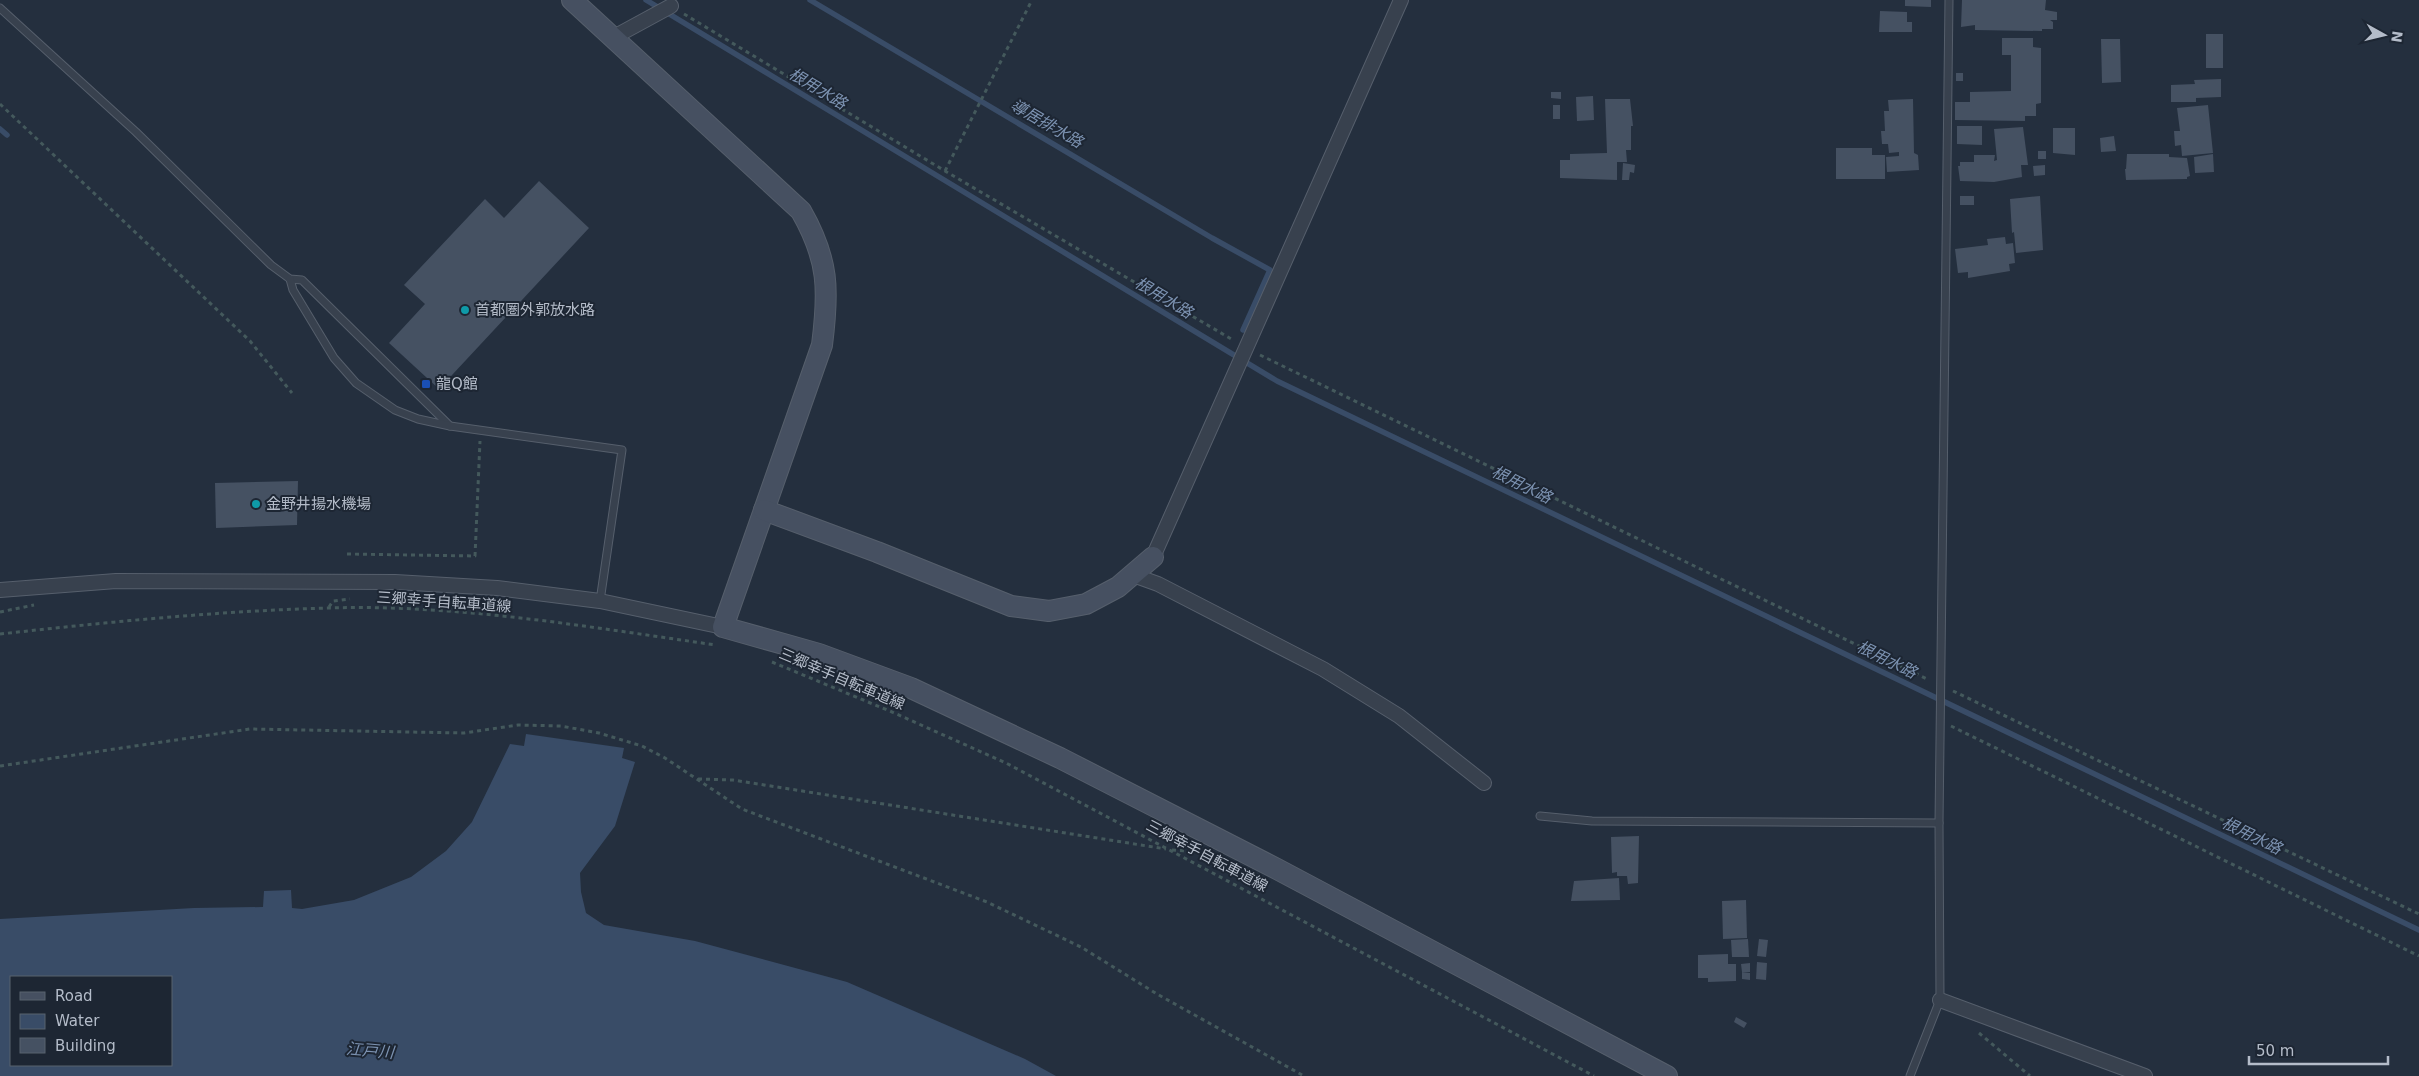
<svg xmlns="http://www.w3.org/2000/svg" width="2419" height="1076" font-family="'DejaVu Sans','Noto Sans JP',sans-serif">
	<rect width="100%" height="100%" fill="#242f3e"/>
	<path fill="#394c67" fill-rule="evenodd" d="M 526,734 L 624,748 L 622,758 L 635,762 L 615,826 L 580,873 L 581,892 L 586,913 L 604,925 L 695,941 L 847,982 L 1025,1059 L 1056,1076 L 0,1076 L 0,919 L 194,908 L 263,907 L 264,891 L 291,890 L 292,908 L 302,909 L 354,900 L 411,877 L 446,851 L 472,822 L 510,744 L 524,746 ZM 11,977 L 171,977 L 171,1065 L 11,1065 Z"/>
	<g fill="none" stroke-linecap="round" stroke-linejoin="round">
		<g stroke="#394c67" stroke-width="5.5">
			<path d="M 646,0 L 1277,381 L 2419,930"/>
			<path d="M 810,0 L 1212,238 L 1270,270 L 1243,330"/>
			<path d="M 0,129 L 7,135"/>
		</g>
	</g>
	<g fill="#455162">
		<path d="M 1905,0 L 1931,0 L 1931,7 L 1905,6 Z"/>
		<path d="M 1962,0 L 2046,0 L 2045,10 L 2057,12 L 2057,20 L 2050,20 L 2053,22 L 2053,29 L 2042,29 L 2042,31 L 1975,30 L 1975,25 L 1961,27 Z"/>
		<path d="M 1880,11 L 1907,12 L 1907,22 L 1912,22 L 1912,32 L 1879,32 Z"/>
		<rect x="2206" y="34" width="17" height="34"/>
		<path d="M 2002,38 L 2033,38 L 2033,47 L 2041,48 L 2041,103 L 2036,104 L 2036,116 L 2025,116 L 2025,121 L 1955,120 L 1955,102 L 1970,102 L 1970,92 L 2011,91 L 2011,55 L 2002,55 Z"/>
		<path d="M 2101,39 L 2120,39 L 2121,82 L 2102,83 Z"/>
		<rect x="1956" y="73" width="7" height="8"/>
		<path d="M 2221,79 L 2221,97 L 2196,98 L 2196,102 L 2171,102 L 2171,85 L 2195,84 L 2194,80 Z"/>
		<path d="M 1551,92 L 1561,92 L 1561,99 L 1551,98 Z"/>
		<path d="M 1593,96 L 1594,120 L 1577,121 L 1576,97 Z"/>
		<path d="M 1605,99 L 1630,99 L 1633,126 L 1631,126 L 1631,150 L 1626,150 L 1627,162 L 1617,162 L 1617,180 L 1560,178 L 1560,160 L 1570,160 L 1570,154 L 1607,153 Z"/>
		<path d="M 1913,99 L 1914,153 L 1918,155 L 1919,170 L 1887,172 L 1886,157 L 1899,156 L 1899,152 L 1889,153 L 1888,144 L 1882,144 L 1881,131 L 1885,131 L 1884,111 L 1889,111 L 1888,100 Z"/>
		<rect x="1553" y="105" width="7" height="14"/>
		<path d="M 2208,105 L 2213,153 L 2182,156 L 2181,145 L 2175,146 L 2174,131 L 2180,131 L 2177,108 Z"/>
		<path d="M 1957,126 L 1982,126 L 1982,145 L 1957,144 Z"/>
		<path d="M 2023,127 L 2028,165 L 2021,165 L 2022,177 L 1994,182 L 1960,181 L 1958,166 L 1960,166 L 1960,162 L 1974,162 L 1974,155 L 1995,155 L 1994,161 L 1997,160 L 1994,129 Z"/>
		<path d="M 2053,128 L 2075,128 L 2075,155 L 2053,153 Z"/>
		<path d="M 2114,136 L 2116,151 L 2101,152 L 2100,138 Z"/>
		<path d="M 1836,148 L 1872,148 L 1872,155 L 1885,155 L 1885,179 L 1836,179 Z"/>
		<rect x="2038" y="151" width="8" height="8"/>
		<path d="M 2127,154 L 2169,154 L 2169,157 L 2187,158 L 2190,176 L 2187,177 L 2187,179 L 2126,180 L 2125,169 L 2126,169 Z"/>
		<path d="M 2213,154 L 2214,172 L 2195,173 L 2194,157 Z"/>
		<path d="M 1623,163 L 1635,165 L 1634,173 L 1630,172 L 1629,180 L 1622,180 Z"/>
		<path d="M 2045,165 L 2045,175 L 2034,176 L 2033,166 Z"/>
		<path d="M 539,181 L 589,228 L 439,389 L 389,343 L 425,304 L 404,285 L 485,199 L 504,218 Z"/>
		<rect x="1960" y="196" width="14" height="9"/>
		<path d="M 2040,196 L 2043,250 L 2016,253 L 2014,232 L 2012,233 L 2010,199 Z"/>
		<path d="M 2005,237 L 2006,244 L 2013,243 L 2015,263 L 2009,264 L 2010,271 L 1968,278 L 1968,272 L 1958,273 L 1955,249 L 1988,245 L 1987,239 Z"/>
		<path d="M 298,481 L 297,525 L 216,528 L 215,483 Z"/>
		<path d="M 1639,836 L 1638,883 L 1628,884 L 1627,876 L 1617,876 L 1617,872 L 1612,873 L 1611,837 Z"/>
		<path d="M 1619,878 L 1620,900 L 1571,901 L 1574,881 Z"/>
		<path d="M 1746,900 L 1747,938 L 1723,939 L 1722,901 Z"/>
		<path d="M 1748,939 L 1749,957 L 1732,957 L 1731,940 Z"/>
		<path d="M 1759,939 L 1768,940 L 1766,957 L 1757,956 Z"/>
		<path d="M 1728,954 L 1728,964 L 1736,964 L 1736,981 L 1708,982 L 1708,978 L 1698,978 L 1698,955 Z"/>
		<path d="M 1757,962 L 1767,963 L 1766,980 L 1756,979 Z"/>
		<path d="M 1750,963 L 1750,972 L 1742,972 L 1741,964 Z"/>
		<path d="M 1742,972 L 1750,973 L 1750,980 L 1742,979 Z"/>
		<path d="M 1736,1017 L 1747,1023 L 1744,1028 L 1734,1022 Z"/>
	</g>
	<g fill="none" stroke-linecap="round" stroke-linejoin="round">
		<g stroke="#565f6c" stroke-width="9">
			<g id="lane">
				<path d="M 0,8 L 136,132 L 271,265 L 290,279 L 302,280 L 450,426"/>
				<path d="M 290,279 L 293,290 L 334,358 L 356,383 L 395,410 L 418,419 L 450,426 L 622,450 L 600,601"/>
				<path d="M 1540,816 L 1592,821 L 1939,823"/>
				<path d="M 1910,1076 L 1940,1000 L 1939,823 L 1949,0"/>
			</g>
		</g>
		<g stroke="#565f6c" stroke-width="16">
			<g id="street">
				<path d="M 614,37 L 671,6"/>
				<path d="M 1153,557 L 1401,0"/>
				<path d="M 1133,575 L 1158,584 L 1323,669 L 1399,716 L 1484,783"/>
				<path d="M 0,590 L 116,581 L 395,582 L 497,588 L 600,601 L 723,627"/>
				<path d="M 1940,1000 L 2145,1076"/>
			</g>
		</g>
		<g stroke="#565f6c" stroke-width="22">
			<g id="secondary">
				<path d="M 572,0 L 801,211 C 829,260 829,290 822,345 L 723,627 L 819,654 L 911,688 L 1060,758 L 1277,869 L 1667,1076"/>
				<path d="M 764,510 L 877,552 L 1011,606 L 1049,611 L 1086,604 L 1118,587 L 1153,557"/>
			</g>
		</g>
		<g stroke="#44595c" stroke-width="3" stroke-dasharray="4 4" stroke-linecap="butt">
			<path d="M 684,14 L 945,171 L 1233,340"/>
			<path d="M 0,104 L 250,341 L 292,393"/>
			<path d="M 945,171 L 1032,0"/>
			<path d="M 1260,355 L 1929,680"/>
			<path d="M 347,554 L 475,556 L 480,441"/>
			<path d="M 435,602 L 452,605 L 451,612"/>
			<path d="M 329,607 L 333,601 L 350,599"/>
			<path d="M 0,612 L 34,605"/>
			<path d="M 0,634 C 109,622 218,611 328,608 C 458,604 588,627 716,645"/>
			<path d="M 772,662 L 892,712 L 1006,763 L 1594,1076"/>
			<path d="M 1953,691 L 2419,914"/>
			<path d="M 1951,726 L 2419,956"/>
			<path d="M 0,766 L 250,729 L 464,733 L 518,725 L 561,726 L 599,733 L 642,746 L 665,758 L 742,809 L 987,902 L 1081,947 L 1157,994 L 1304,1076"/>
			<path d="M 698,779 L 733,780 L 1166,849"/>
			<path d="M 1172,850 L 1201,852"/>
			<path d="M 1979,1033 L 2030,1076"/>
		</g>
		<use href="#lane" stroke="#38414e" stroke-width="7"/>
		<use href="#street" stroke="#38414e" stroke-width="14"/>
		<use href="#secondary" stroke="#465061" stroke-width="20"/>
	</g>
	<g fill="#0f9aa8" stroke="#1d2633" stroke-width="2">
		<circle cx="465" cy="310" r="5"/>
		<circle cx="256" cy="504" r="5"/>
	</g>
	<rect fill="#1a4fb4" stroke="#1d2633" stroke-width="2" x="421" y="379" width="10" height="10" rx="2.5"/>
	<g text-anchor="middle" stroke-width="4" stroke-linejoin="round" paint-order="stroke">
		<g font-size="15" fill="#b4bcc9" stroke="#1d2633" text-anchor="start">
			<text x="475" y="315">首都圏外郭放水路</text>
			<text x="436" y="389">龍Q館</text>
			<text x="266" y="509">金野井揚水機場</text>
		</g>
		<g font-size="15" fill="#b4bcc9" stroke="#1d2633">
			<text transform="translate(444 602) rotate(4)" y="5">三郷幸手自転車道線</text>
			<text transform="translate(842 679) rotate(23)" y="5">三郷幸手自転車道線</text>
			<text transform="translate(1207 856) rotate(28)" y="5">三郷幸手自転車道線</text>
		</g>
		<g font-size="16" font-style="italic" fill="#7c92b1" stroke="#1d2633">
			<text transform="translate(818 88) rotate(31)" y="6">根用水路</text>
			<text transform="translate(1047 123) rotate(30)" y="6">導居排水路</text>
			<text transform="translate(1164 297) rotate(31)" y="6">根用水路</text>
			<text transform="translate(1522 484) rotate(26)" y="6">根用水路</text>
			<text transform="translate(1887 659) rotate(26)" y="6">根用水路</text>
			<text transform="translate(2252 835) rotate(26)" y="6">根用水路</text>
			<text transform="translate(370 1050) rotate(5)" y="6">江戸川</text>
		</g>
	</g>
	<rect x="10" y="976" width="162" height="90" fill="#1d2633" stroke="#59626f"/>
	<rect x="20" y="992" width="25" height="8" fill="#465061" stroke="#59626f"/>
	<text x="55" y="1001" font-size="15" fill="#b4bcc9">Road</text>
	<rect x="20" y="1014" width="25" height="15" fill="#394c67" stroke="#59626f"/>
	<text x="55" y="1026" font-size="15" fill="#b4bcc9">Water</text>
	<rect x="20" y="1038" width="25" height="15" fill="#455162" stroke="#59626f"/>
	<text x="55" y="1051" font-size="15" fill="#b4bcc9">Building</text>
	<g transform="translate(2384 35) rotate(98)" stroke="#1d2633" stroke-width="4" paint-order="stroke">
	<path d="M0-4L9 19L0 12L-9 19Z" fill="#b4bcc9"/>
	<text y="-8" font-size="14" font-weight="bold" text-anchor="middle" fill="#b4bcc9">N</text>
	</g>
	<path d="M2249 1056v8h139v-8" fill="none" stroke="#b4bcc9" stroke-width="2.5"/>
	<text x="2256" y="1056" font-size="15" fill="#b4bcc9" stroke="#1d2633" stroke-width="4" paint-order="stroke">50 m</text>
</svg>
